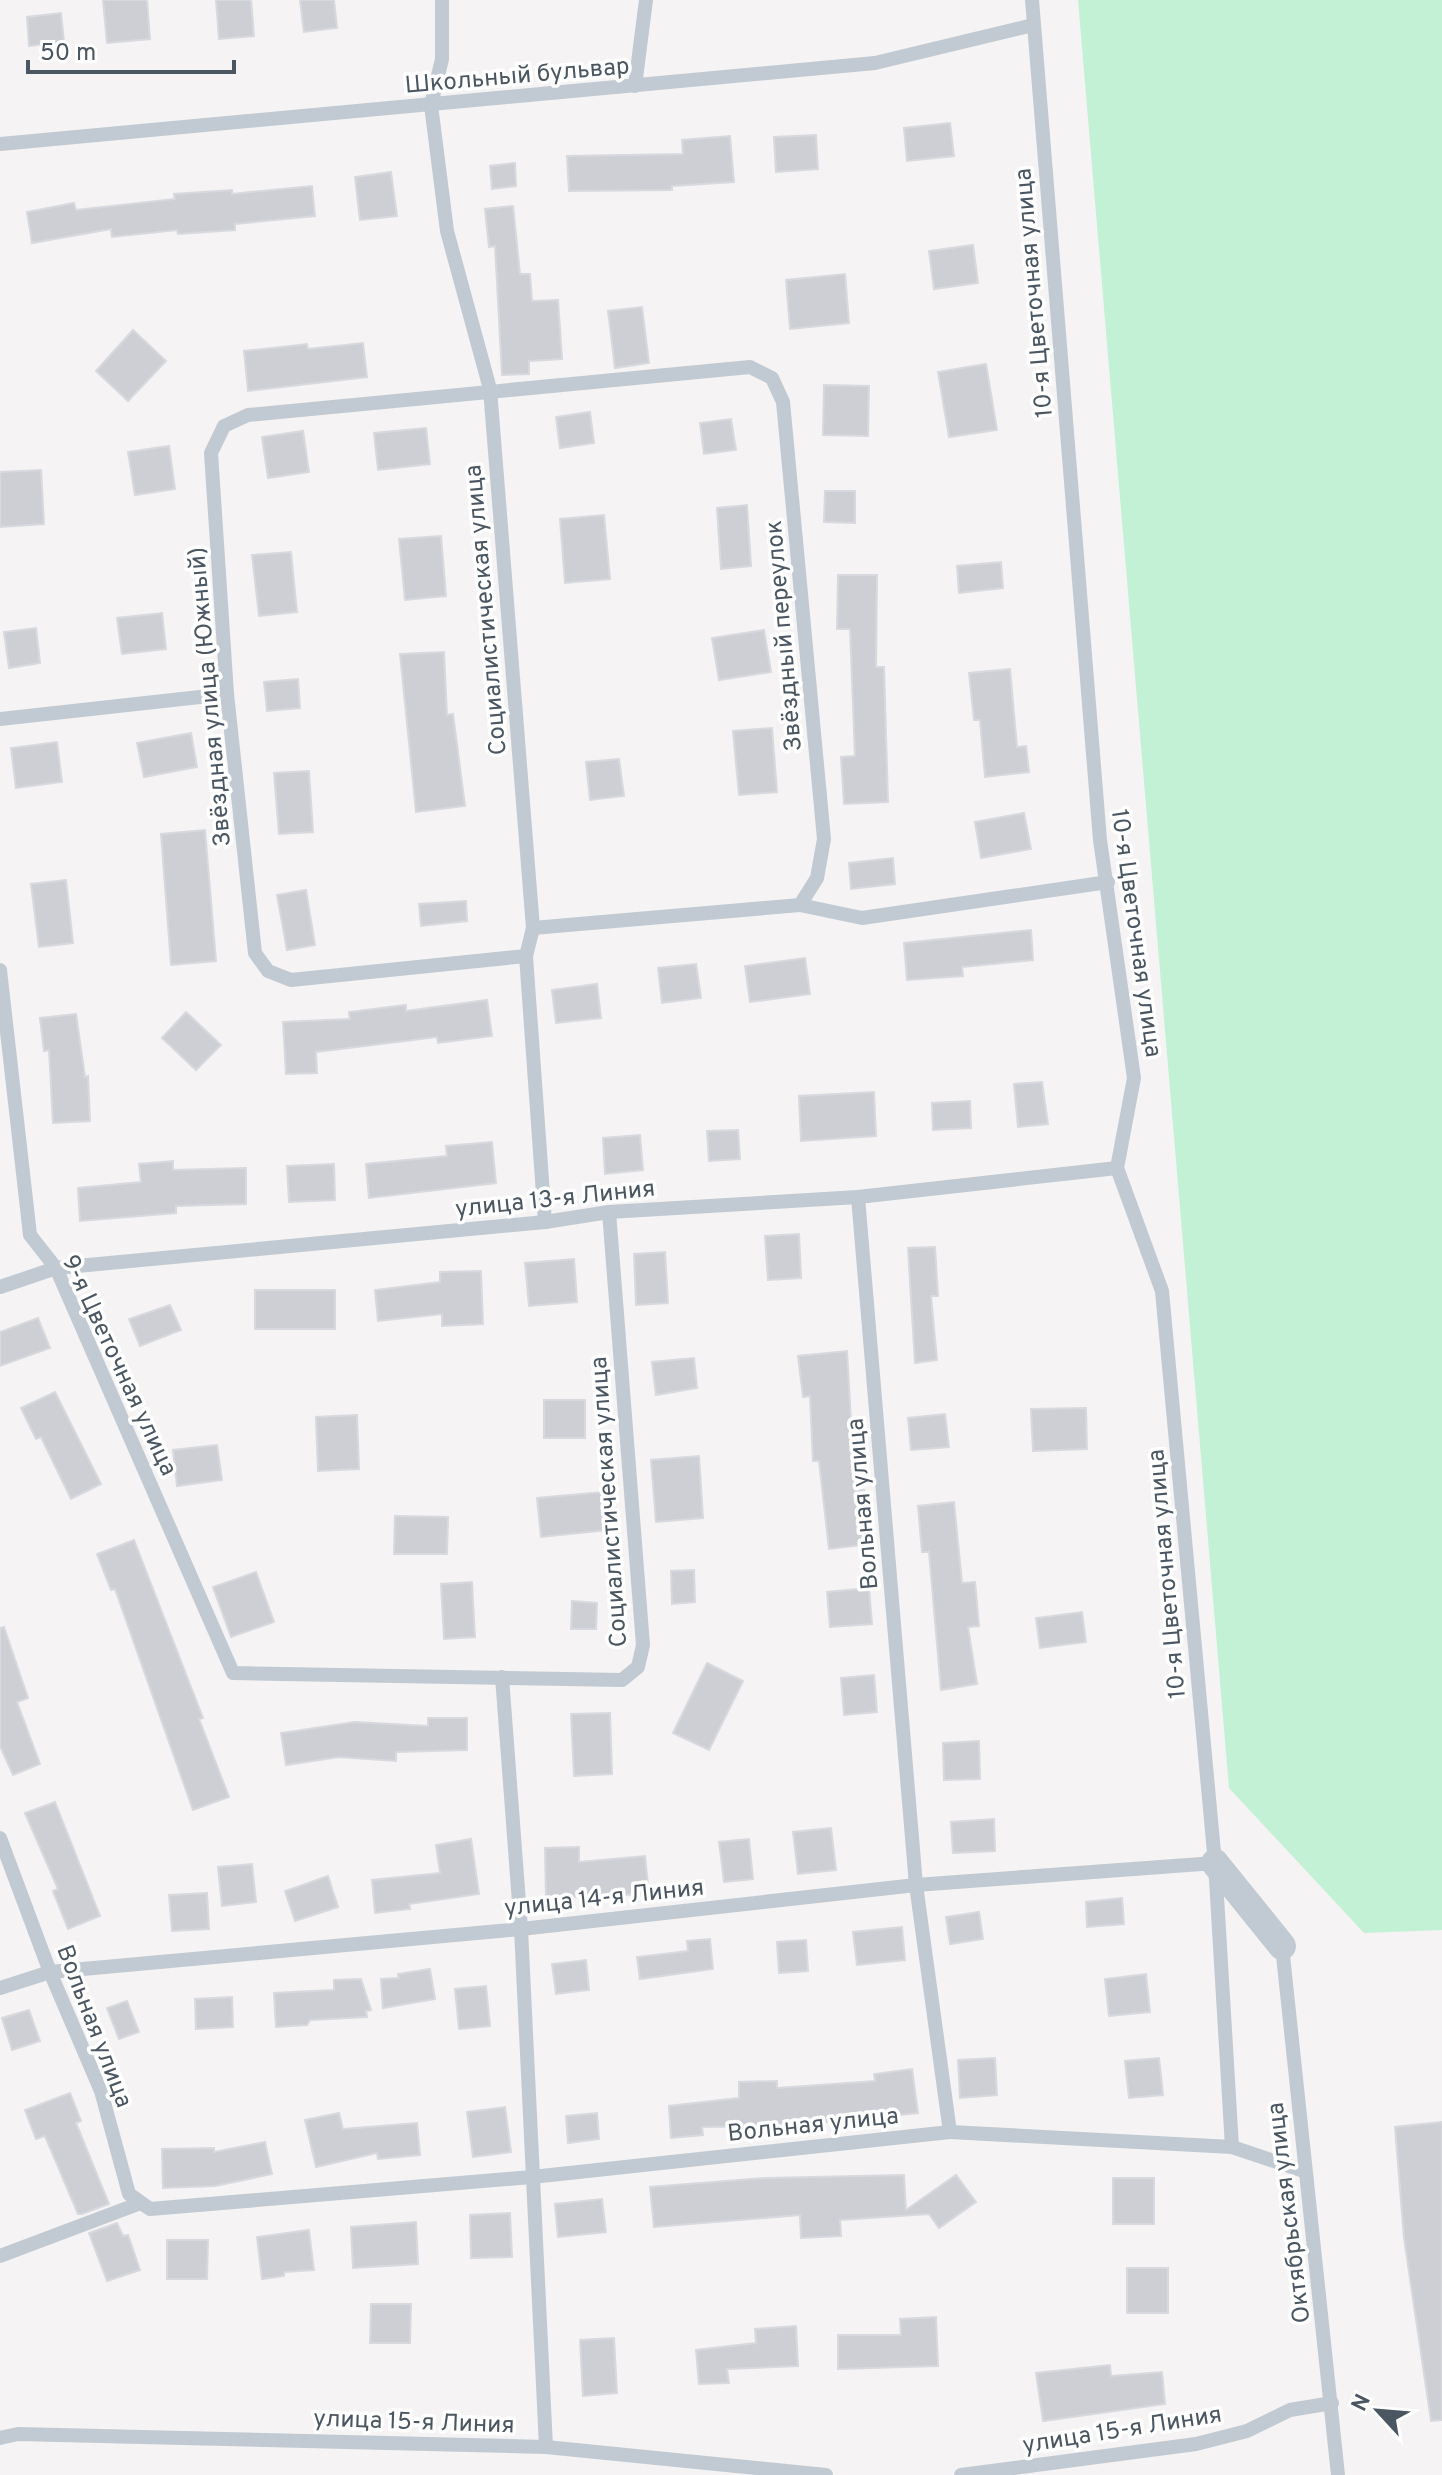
<svg xmlns="http://www.w3.org/2000/svg" width="1442" height="2475" font-family="Overpass,sans-serif">
	<rect width="100%" height="100%" fill="#f5f3f3"/>
	<path fill="#c3f1d5" d="M 1078,0 L 1442,0 L 1442,1930 L 1364,1933 L 1229,1788 Z"/>
	<g fill="#cdcfd5" stroke="#d7d9de" stroke-width="2">
		<path d="M 103,0 L 147,0 L 150,39 L 107,43 Z"/>
		<path d="M 216,0 L 251,0 L 254,36 L 219,39 Z"/>
		<path d="M 300,0 L 334,0 L 337,28 L 304,32 Z"/>
		<path d="M 61,13 L 64,42 L 29,46 L 27,17 Z"/>
		<path d="M 950,123 L 954,156 L 907,161 L 904,128 Z"/>
		<path d="M 816,135 L 818,169 L 776,172 L 774,137 Z"/>
		<path d="M 730,136 L 734,182 L 672,186 L 672,190 L 569,191 L 567,156 L 683,154 L 682,140 Z"/>
		<path d="M 515,163 L 516,186 L 492,189 L 490,166 Z"/>
		<path d="M 391,172 L 397,216 L 360,220 L 355,177 Z"/>
		<path d="M 312,186 L 315,216 L 235,224 L 235,230 L 178,234 L 177,230 L 112,237 L 111,229 L 32,243 L 27,212 L 74,203 L 76,210 L 175,199 L 174,194 L 232,190 L 232,194 Z"/>
		<path d="M 513,206 L 520,274 L 530,274 L 532,301 L 558,300 L 562,359 L 529,361 L 529,374 L 502,375 L 495,246 L 489,247 L 485,209 Z"/>
		<path d="M 973,245 L 978,283 L 934,289 L 929,251 Z"/>
		<path d="M 845,274 L 849,323 L 790,329 L 786,280 Z"/>
		<path d="M 642,307 L 649,363 L 615,368 L 608,311 Z"/>
		<path d="M 133,330 L 166,361 L 128,401 L 96,371 Z"/>
		<path d="M 363,343 L 367,377 L 248,391 L 244,351 L 307,344 L 308,349 Z"/>
		<path d="M 986,364 L 997,430 L 949,437 L 938,372 Z"/>
		<path d="M 824,385 L 869,386 L 868,436 L 823,435 Z"/>
		<path d="M 590,412 L 594,443 L 560,448 L 556,417 Z"/>
		<path d="M 731,419 L 736,450 L 704,454 L 700,423 Z"/>
		<path d="M 426,428 L 430,464 L 378,470 L 374,433 Z"/>
		<path d="M 303,431 L 309,472 L 268,478 L 262,437 Z"/>
		<path d="M 169,446 L 175,489 L 135,495 L 128,452 Z"/>
		<path d="M 41,470 L 44,524 L 0,527 L 0,472 Z"/>
		<path d="M 825,491 L 855,491 L 855,523 L 824,522 Z"/>
		<path d="M 747,505 L 751,566 L 721,569 L 717,508 Z"/>
		<path d="M 604,515 L 610,579 L 565,583 L 560,519 Z"/>
		<path d="M 441,536 L 446,596 L 405,600 L 399,539 Z"/>
		<path d="M 291,552 L 297,612 L 259,616 L 252,555 Z"/>
		<path d="M 1001,562 L 1003,588 L 959,593 L 957,566 Z"/>
		<path d="M 838,575 L 877,575 L 876,667 L 884,667 L 888,802 L 844,804 L 841,757 L 855,756 L 850,629 L 837,629 Z"/>
		<path d="M 162,613 L 166,649 L 122,654 L 117,618 Z"/>
		<path d="M 36,628 L 40,663 L 9,668 L 4,632 Z"/>
		<path d="M 764,630 L 771,672 L 719,680 L 712,638 Z"/>
		<path d="M 444,652 L 447,715 L 453,714 L 465,806 L 416,812 L 400,654 Z"/>
		<path d="M 1010,669 L 1017,747 L 1026,746 L 1029,772 L 985,777 L 980,720 L 974,720 L 969,673 Z"/>
		<path d="M 298,679 L 300,708 L 267,711 L 264,682 Z"/>
		<path d="M 772,728 L 777,792 L 739,795 L 733,731 Z"/>
		<path d="M 191,733 L 197,767 L 144,777 L 137,743 Z"/>
		<path d="M 57,742 L 62,782 L 16,788 L 11,748 Z"/>
		<path d="M 619,759 L 624,796 L 590,800 L 586,762 Z"/>
		<path d="M 309,771 L 313,832 L 279,834 L 274,773 Z"/>
		<path d="M 1024,813 L 1031,849 L 981,858 L 975,822 Z"/>
		<path d="M 205,830 L 216,961 L 171,965 L 161,834 Z"/>
		<path d="M 893,858 L 895,884 L 851,889 L 849,863 Z"/>
		<path d="M 66,880 L 73,943 L 39,947 L 31,884 Z"/>
		<path d="M 306,890 L 315,945 L 287,950 L 277,895 Z"/>
		<path d="M 466,901 L 467,921 L 421,926 L 419,904 Z"/>
		<path d="M 1031,930 L 1033,960 L 962,967 L 963,976 L 907,980 L 904,943 Z"/>
		<path d="M 805,958 L 810,994 L 750,1002 L 745,966 Z"/>
		<path d="M 696,964 L 701,998 L 662,1003 L 658,968 Z"/>
		<path d="M 597,984 L 601,1018 L 556,1023 L 552,990 Z"/>
		<path d="M 487,1000 L 492,1036 L 438,1043 L 437,1037 L 316,1052 L 317,1073 L 286,1074 L 283,1022 L 350,1019 L 349,1012 L 406,1005 L 406,1011 Z"/>
		<path d="M 186,1012 L 221,1045 L 196,1070 L 162,1038 Z"/>
		<path d="M 76,1014 L 85,1077 L 88,1076 L 90,1121 L 53,1123 L 49,1050 L 44,1051 L 40,1018 Z"/>
		<path d="M 1042,1082 L 1048,1124 L 1018,1127 L 1014,1084 Z"/>
		<path d="M 874,1092 L 876,1136 L 801,1141 L 799,1096 Z"/>
		<path d="M 970,1101 L 971,1128 L 933,1130 L 932,1103 Z"/>
		<path d="M 738,1130 L 740,1159 L 709,1161 L 707,1131 Z"/>
		<path d="M 640,1135 L 643,1170 L 605,1174 L 603,1138 Z"/>
		<path d="M 492,1142 L 496,1183 L 369,1198 L 366,1164 L 447,1156 L 446,1146 Z"/>
		<path d="M 173,1161 L 173,1170 L 246,1168 L 246,1204 L 176,1206 L 176,1213 L 80,1221 L 78,1188 L 141,1182 L 139,1164 Z"/>
		<path d="M 334,1164 L 335,1200 L 289,1202 L 287,1166 Z"/>
		<path d="M 799,1234 L 801,1278 L 768,1280 L 765,1236 Z"/>
		<path d="M 935,1247 L 938,1296 L 931,1296 L 937,1360 L 915,1363 L 908,1248 Z"/>
		<path d="M 665,1252 L 668,1303 L 636,1305 L 634,1254 Z"/>
		<path d="M 574,1259 L 577,1302 L 529,1306 L 525,1263 Z"/>
		<path d="M 481,1271 L 483,1324 L 442,1326 L 442,1314 L 378,1321 L 375,1290 L 440,1282 L 440,1272 Z"/>
		<rect x="255" y="1290" width="80" height="39"/>
		<path d="M 170,1305 L 181,1330 L 140,1346 L 129,1319 Z"/>
		<path d="M 38,1318 L 50,1348 L 0,1366 L 0,1332 Z"/>
		<path d="M 847,1351 L 855,1491 L 864,1490 L 871,1544 L 829,1549 L 819,1461 L 813,1461 L 810,1396 L 803,1397 L 798,1356 Z"/>
		<path d="M 694,1358 L 697,1388 L 656,1395 L 652,1362 Z"/>
		<path d="M 55,1392 L 101,1484 L 71,1499 L 41,1437 L 36,1439 L 21,1408 Z"/>
		<rect x="544" y="1400" width="41" height="38"/>
		<path d="M 1086,1408 L 1087,1449 L 1033,1451 L 1031,1409 Z"/>
		<path d="M 945,1414 L 949,1447 L 911,1450 L 908,1418 Z"/>
		<path d="M 357,1415 L 359,1469 L 318,1471 L 316,1417 Z"/>
		<path d="M 217,1445 L 222,1480 L 177,1486 L 173,1450 Z"/>
		<path d="M 699,1456 L 703,1518 L 656,1522 L 651,1460 Z"/>
		<path d="M 603,1492 L 607,1530 L 541,1537 L 537,1498 Z"/>
		<path d="M 954,1502 L 962,1583 L 975,1582 L 979,1626 L 968,1627 L 977,1684 L 941,1690 L 929,1552 L 922,1552 L 918,1506 Z"/>
		<path d="M 395,1516 L 448,1517 L 447,1554 L 394,1554 Z"/>
		<path d="M 134,1540 L 203,1718 L 199,1719 L 229,1797 L 193,1810 L 115,1589 L 111,1590 L 97,1554 Z"/>
		<path d="M 694,1570 L 695,1602 L 672,1604 L 671,1571 Z"/>
		<path d="M 256,1572 L 274,1622 L 231,1637 L 213,1587 Z"/>
		<path d="M 472,1582 L 475,1637 L 444,1639 L 441,1584 Z"/>
		<path d="M 869,1588 L 872,1624 L 830,1627 L 827,1592 Z"/>
		<path d="M 572,1601 L 597,1603 L 596,1629 L 571,1629 Z"/>
		<path d="M 1082,1612 L 1086,1642 L 1040,1648 L 1036,1618 Z"/>
		<path d="M 4,1627 L 28,1698 L 17,1702 L 40,1764 L 13,1775 L 0,1746 L 0,1628 Z"/>
		<path d="M 707,1663 L 743,1681 L 709,1750 L 673,1733 Z"/>
		<path d="M 874,1675 L 877,1712 L 844,1715 L 841,1678 Z"/>
		<path d="M 610,1713 L 612,1774 L 574,1776 L 571,1714 Z"/>
		<path d="M 428,1718 L 467,1718 L 467,1750 L 396,1752 L 396,1761 L 339,1757 L 286,1765 L 281,1733 L 355,1722 L 428,1726 Z"/>
		<path d="M 979,1741 L 980,1779 L 944,1780 L 943,1743 Z"/>
		<path d="M 55,1802 L 100,1916 L 68,1929 L 53,1891 L 58,1889 L 25,1813 Z"/>
		<path d="M 994,1819 L 995,1851 L 953,1853 L 951,1822 Z"/>
		<path d="M 831,1828 L 836,1870 L 798,1874 L 793,1832 Z"/>
		<path d="M 471,1839 L 479,1894 L 409,1904 L 410,1909 L 375,1913 L 372,1880 L 440,1873 L 436,1845 Z"/>
		<path d="M 749,1839 L 753,1879 L 724,1882 L 719,1842 Z"/>
		<path d="M 579,1847 L 579,1862 L 645,1856 L 649,1894 L 546,1898 L 545,1848 Z"/>
		<path d="M 252,1864 L 256,1902 L 222,1906 L 218,1867 Z"/>
		<path d="M 328,1876 L 338,1907 L 295,1921 L 285,1891 Z"/>
		<path d="M 207,1893 L 209,1929 L 172,1931 L 169,1895 Z"/>
		<path d="M 1122,1898 L 1124,1924 L 1087,1927 L 1086,1902 Z"/>
		<path d="M 979,1912 L 983,1939 L 950,1944 L 946,1917 Z"/>
		<path d="M 902,1927 L 905,1960 L 857,1965 L 853,1932 Z"/>
		<path d="M 710,1939 L 713,1969 L 640,1979 L 637,1957 L 688,1951 L 687,1941 Z"/>
		<path d="M 806,1940 L 808,1971 L 779,1973 L 777,1942 Z"/>
		<path d="M 586,1960 L 589,1990 L 556,1994 L 552,1964 Z"/>
		<path d="M 430,1969 L 435,1999 L 383,2008 L 381,1979 L 399,1978 L 398,1974 Z"/>
		<path d="M 1146,1974 L 1150,2012 L 1109,2016 L 1105,1979 Z"/>
		<path d="M 361,1979 L 371,2010 L 366,2011 L 367,2017 L 310,2020 L 307,2025 L 276,2027 L 274,1993 L 334,1990 L 334,1980 Z"/>
		<path d="M 486,1986 L 490,2026 L 459,2029 L 455,1989 Z"/>
		<path d="M 232,1997 L 233,2027 L 196,2029 L 195,1999 Z"/>
		<path d="M 127,2001 L 139,2032 L 119,2039 L 107,2008 Z"/>
		<path d="M 29,2010 L 40,2041 L 12,2050 L 2,2018 Z"/>
		<path d="M 995,2058 L 997,2095 L 960,2098 L 958,2060 Z"/>
		<path d="M 1159,2058 L 1163,2095 L 1129,2098 L 1125,2061 Z"/>
		<path d="M 912,2069 L 918,2113 L 787,2126 L 702,2127 L 703,2135 L 671,2138 L 669,2106 L 739,2098 L 739,2082 L 777,2081 L 777,2088 L 875,2081 L 874,2074 Z"/>
		<path d="M 70,2093 L 81,2121 L 76,2123 L 109,2204 L 82,2214 L 78,2214 L 45,2136 L 36,2139 L 25,2110 Z"/>
		<path d="M 505,2107 L 511,2152 L 473,2157 L 467,2112 Z"/>
		<path d="M 339,2113 L 343,2129 L 417,2123 L 420,2155 L 378,2159 L 377,2153 L 316,2167 L 305,2120 Z"/>
		<path d="M 597,2113 L 599,2139 L 568,2143 L 566,2116 Z"/>
		<path d="M 1442,2122 L 1442,2420 L 1431,2421 L 1404,2238 L 1395,2127 Z"/>
		<path d="M 265,2142 L 272,2174 L 215,2186 L 163,2188 L 162,2149 L 214,2148 L 214,2152 Z"/>
		<path d="M 904,2175 L 906,2210 L 956,2175 L 976,2202 L 939,2228 L 929,2214 L 840,2220 L 841,2236 L 801,2238 L 800,2215 L 654,2227 L 650,2187 L 765,2178 Z"/>
		<rect x="1113" y="2178" width="41" height="46"/>
		<path d="M 602,2199 L 606,2232 L 558,2237 L 555,2204 Z"/>
		<path d="M 510,2213 L 512,2257 L 471,2258 L 470,2215 Z"/>
		<path d="M 416,2222 L 418,2264 L 353,2268 L 351,2227 Z"/>
		<path d="M 117,2223 L 123,2236 L 128,2235 L 140,2270 L 107,2281 L 89,2233 Z"/>
		<path d="M 309,2230 L 314,2270 L 284,2272 L 284,2276 L 262,2279 L 257,2237 Z"/>
		<path d="M 167,2240 L 208,2240 L 207,2279 L 167,2279 Z"/>
		<rect x="1127" y="2268" width="41" height="45"/>
		<path d="M 371,2304 L 411,2304 L 410,2343 L 370,2343 Z"/>
		<path d="M 936,2317 L 938,2366 L 838,2369 L 838,2335 L 901,2335 L 900,2319 Z"/>
		<path d="M 796,2326 L 798,2366 L 727,2369 L 729,2383 L 699,2384 L 696,2350 L 756,2343 L 755,2329 Z"/>
		<path d="M 614,2338 L 617,2393 L 583,2396 L 580,2340 Z"/>
		<path d="M 1110,2365 L 1111,2376 L 1162,2372 L 1165,2404 L 1043,2421 L 1036,2373 Z"/>
	</g>
	<g fill="none" stroke-linecap="round" stroke-linejoin="round">
		<g stroke="#c1cad2" stroke-width="14">
			<path d="M 442,0 L 442,59 L 431,105 L 447,231 L 490,389 L 533,928 L 526,956 L 545,1222"/>
			<path d="M 1032,0 L 1100,840 L 1134,1078 L 1117,1168 L 1162,1291 L 1215,1863 L 1232,2147"/>
			<path d="M 635,86 L 646,0"/>
			<path d="M 0,144 L 875,63 L 1033,25"/>
			<path d="M 0,719 L 227,694"/>
			<path d="M 800,905 L 862,918 L 1108,882"/>
			<path d="M 526,956 L 291,980 L 268,971 L 255,953 L 227,694 L 211,453 L 224,426 L 248,415 L 750,367 L 772,378 L 783,402 L 824,839 L 817,878 L 800,905 L 533,928"/>
			<path d="M 0,970 L 30,1235 L 56,1268 L 233,1673 L 622,1680 L 638,1667 L 643,1645 L 609,1212"/>
			<path d="M 0,1287 L 56,1268 L 545,1222 L 609,1212 L 858,1197 L 1117,1168"/>
			<path d="M 502,1677 L 521,1929 L 546,2447"/>
			<path d="M 0,1838 L 50,1972 L 101,2091 L 129,2194 L 150,2209 L 532,2177 L 950,2132 L 916,1885 L 858,1197"/>
			<path d="M 1282,1946 L 1338,2475"/>
			<path d="M 0,1988 L 50,1972 L 521,1929 L 916,1885 L 1215,1863"/>
			<path d="M 950,2132 L 1232,2147 L 1304,2171"/>
			<path d="M 0,2256 L 138,2204"/>
			<path d="M 0,2438 L 18,2434 L 546,2447 L 826,2475"/>
			<path d="M 961,2475 L 1196,2444 L 1247,2431 L 1290,2410 L 1332,2403"/>
		</g>
		<path stroke="#c1cad2" stroke-width="28" d="M 1215,1863 L 1282,1946"/>
	</g>
	<g text-anchor="middle" stroke-width="7" stroke-linejoin="round" paint-order="stroke">
		<g font-size="24" fill="#4a5661" stroke="#fff">
			<text transform="translate(517 75) rotate(-5)" y="8">Школьный бульвар</text>
			<text transform="translate(1033 293) rotate(-95)" y="8">10-я Цветочная улица</text>
			<text transform="translate(485 610) rotate(-95)" y="8">Социалистическая улица</text>
			<text transform="translate(783 636) rotate(-95)" y="8">Звёздный переулок</text>
			<text transform="translate(209 697) rotate(-95)" y="8">Звёздная улица (Южный)</text>
			<text transform="translate(1137 933) rotate(82)" y="8">10-я Цветочная улица</text>
			<text transform="translate(555 1198) rotate(-6)" y="8">улица 13-я Линия</text>
			<text transform="translate(120 1365) rotate(65)" y="8">9-я Цветочная улица</text>
			<text transform="translate(608 1502) rotate(-94)" y="8">Социалистическая улица</text>
			<text transform="translate(862 1504) rotate(-95)" y="8">Вольная улица</text>
			<text transform="translate(1166 1574) rotate(-95)" y="8">10-я Цветочная улица</text>
			<text transform="translate(604 1897) rotate(-6)" y="8">улица 14-я Линия</text>
			<text transform="translate(95 2026) rotate(69)" y="8">Вольная улица</text>
			<text transform="translate(813 2124) rotate(-6)" y="8">Вольная улица</text>
			<text transform="translate(1288 2213) rotate(-97)" y="8">Октябрьская улица</text>
			<text transform="translate(414 2421) rotate(2)" y="8">улица 15-я Линия</text>
			<text transform="translate(1122 2429) rotate(-9)" y="8">улица 15-я Линия</text>
		</g>
	</g>
	<g transform="translate(1378 2411) rotate(296)" stroke="#ffffff" stroke-width="6" paint-order="stroke">
	<path d="M0-6L14 30L0 20L-14 30Z" fill="#4a5661"/>
	<text y="-12" font-size="22" font-weight="bold" text-anchor="middle" fill="#4a5661">N</text>
	</g>
	<path d="M28 60v12h206v-12" fill="none" stroke="#4a5661" stroke-width="4"/>
	<text x="40" y="60" font-size="24" fill="#4a5661" stroke="#ffffff" stroke-width="6" paint-order="stroke">50 m</text>
</svg>
